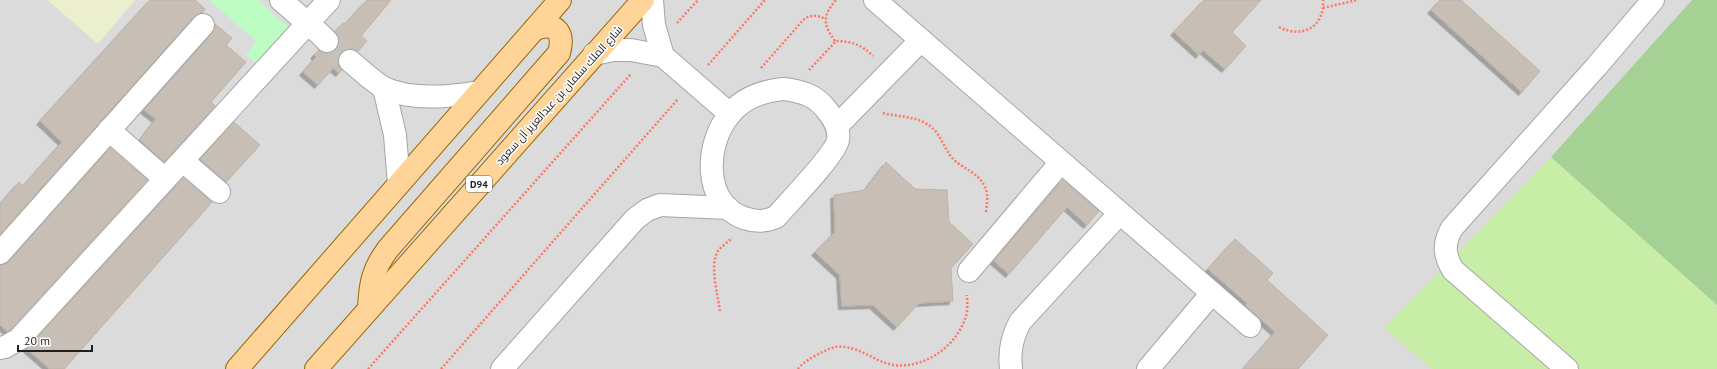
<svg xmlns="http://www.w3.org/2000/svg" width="1717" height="369" font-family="'PT Sans',Cairo,sans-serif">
	<defs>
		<filter id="shadow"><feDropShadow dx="-3.5" dy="3.5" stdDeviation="0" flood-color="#0004"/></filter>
	</defs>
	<rect width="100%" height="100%" fill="#efebe3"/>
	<rect fill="#dcdbdb" x="0" y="0" width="1717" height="369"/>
	<path fill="#ecefcd" d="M 47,0 L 135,0 L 98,44 Z"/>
	<path fill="#c7eda6" d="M 1551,157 L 1717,305 L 1717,369 L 1432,369 L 1384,328 Z"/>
	<path fill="#a6d195" d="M 1692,0 L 1717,0 L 1717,305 L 1551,157 Z"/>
	<path fill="#bdfcc3" d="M 209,0 L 258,0 L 301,39 L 269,73 L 246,55 L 256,41 Z"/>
	<g fill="#c7beb6" stroke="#c2b2a5" filter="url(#shadow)">
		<path d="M 150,0 L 195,0 L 205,9 L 202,13 L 194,17 L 0,234 L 0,204 L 19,182 L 23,186 L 62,142 L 40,121 Z"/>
		<path d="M 367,0 L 391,0 L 361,36 L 367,41 L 358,51 L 352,49 L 345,49 L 341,53 L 338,59 L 338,65 L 342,70 L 339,73 L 333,68 L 318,85 L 303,72 L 316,57 L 314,55 L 319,50 L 324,53 L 330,53 L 336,50 L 339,44 L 339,38 L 335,32 L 343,23 L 345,24 Z"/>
		<path d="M 1204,0 L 1261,0 L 1232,32 L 1246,46 L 1225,69 L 1203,50 L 1199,55 L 1174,32 Z"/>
		<path d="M 1440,0 L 1461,0 L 1540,71 L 1522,92 L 1431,10 Z"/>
		<path d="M 215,24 L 232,38 L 226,45 L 246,62 L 211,102 L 215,106 L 164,162 L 140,140 L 156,119 L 144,110 L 212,33 Z"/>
		<path d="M 234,122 L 260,145 L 226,182 L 200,159 Z"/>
		<path d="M 110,148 L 147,180 L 11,329 L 7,331 L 0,325 L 0,265 L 4,265 L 9,261 Z"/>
		<path d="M 886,162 L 915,189 L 947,190 L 949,222 L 973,244 L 951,268 L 953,301 L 919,303 L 897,327 L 873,305 L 842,306 L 840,275 L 815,252 L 835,232 L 834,195 L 865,190 Z"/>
		<path d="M 183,178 L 212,202 L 64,369 L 50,369 L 27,349 Z"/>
		<path d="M 1063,180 L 1099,211 L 1087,225 L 1067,207 L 1009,274 L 994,261 Z"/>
		<path d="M 1235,239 L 1273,273 L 1267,280 L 1328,335 L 1298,369 L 1243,369 L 1275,332 L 1245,305 L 1247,303 L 1208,269 Z"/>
	</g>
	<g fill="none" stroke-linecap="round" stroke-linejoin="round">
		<path stroke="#c5c2bc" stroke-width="22" stroke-dasharray="22 11" stroke-linecap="butt" d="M 327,41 L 350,61"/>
		<g stroke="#a5a5a5" stroke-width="24">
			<g id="minor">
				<path d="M 281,0 L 321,35 L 327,41"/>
				<path d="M 652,0 L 654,25 L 663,56"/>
				<path d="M 875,0 L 1250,326"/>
				<path d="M 594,54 L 613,50 L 631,50 L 663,56 L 730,114"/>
				<path d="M 350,61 C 360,69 373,82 384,88 C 412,101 450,97 479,92"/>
				<path d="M 384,88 L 395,135 L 399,184"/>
				<path d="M 783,89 C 801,91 815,95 826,109 C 833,118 840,128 838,140 C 835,155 788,203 776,217 C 765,222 756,222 744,218 C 702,203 705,143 730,114 C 743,98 763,91 783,89 Z"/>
				<path d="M 837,126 L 921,40"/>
				<path d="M 109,130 L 165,179"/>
				<path d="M 183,161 L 219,192"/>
				<path d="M 0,253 L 203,25"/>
				<path d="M 969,271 L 1061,162"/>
				<path d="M 0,348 L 5,347 L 19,339 L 329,0"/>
				<path d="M 502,369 L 635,219 L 647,210 L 660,205 L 728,208"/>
				<path d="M 1011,369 C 1009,351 1012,338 1020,322 L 1120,213"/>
				<path d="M 1148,369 L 1212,293"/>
				<path d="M 1567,369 L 1453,270 C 1444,255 1443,244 1452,228 L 1596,67 L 1653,0"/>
			</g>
		</g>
		<g stroke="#976800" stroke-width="24">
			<g id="major">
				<path d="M 369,308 C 370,283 373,269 388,249 L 559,53 C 565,32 555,21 535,29"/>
				<path d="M 237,369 L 560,0"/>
				<path d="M 316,369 L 643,0"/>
			</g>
		</g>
		<g stroke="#ff7764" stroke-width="2.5" stroke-dasharray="2 2" stroke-linecap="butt">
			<path d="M 1323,8 L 1357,0"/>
			<path d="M 677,23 L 698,0"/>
			<path d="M 1279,27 C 1302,39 1325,27 1323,0"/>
			<path d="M 835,41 C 823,25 822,16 836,0"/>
			<path d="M 708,65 L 765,0"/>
			<path d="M 761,68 L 805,18 C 813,15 818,15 825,19"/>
			<path d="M 809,70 L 836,41 C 851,41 862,45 873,56"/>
			<path d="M 883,113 C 898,117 914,116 927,124 C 942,133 943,149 954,160 C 964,169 978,173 984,185 C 989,194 987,203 986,212"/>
			<path d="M 720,311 C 718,295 709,265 718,251 C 722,246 728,242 732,238"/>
			<path d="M 368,369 L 631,74"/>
			<path d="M 441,369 L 678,99"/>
			<path d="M 798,369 C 802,362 826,349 835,347 C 838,346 846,347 850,348 C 865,351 877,362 893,365 C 925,369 957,346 966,316 C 968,310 967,301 967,295"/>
		</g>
		<use href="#minor" stroke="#fff" stroke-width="22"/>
		<use href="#major" stroke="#ffd498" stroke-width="22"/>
	</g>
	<g text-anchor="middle" stroke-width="3" stroke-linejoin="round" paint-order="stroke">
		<rect fill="#fff" stroke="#626262" stroke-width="1" x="466" y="176" width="26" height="16" rx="3"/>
		<g font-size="10" font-weight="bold" fill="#1e1e1e">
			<text x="479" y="188">D94</text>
		</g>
		<g font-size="11" fill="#1e1e1e" stroke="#fff">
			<text transform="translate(559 95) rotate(-48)" y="4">شارع الملك سلمان بن عبدالعزيز آل سعود</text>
		</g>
	</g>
	<path d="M18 345v6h74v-6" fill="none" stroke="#1e1e1e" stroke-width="2"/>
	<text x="24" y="345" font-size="12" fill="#1e1e1e" stroke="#ffffff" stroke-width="3" paint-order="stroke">20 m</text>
</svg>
